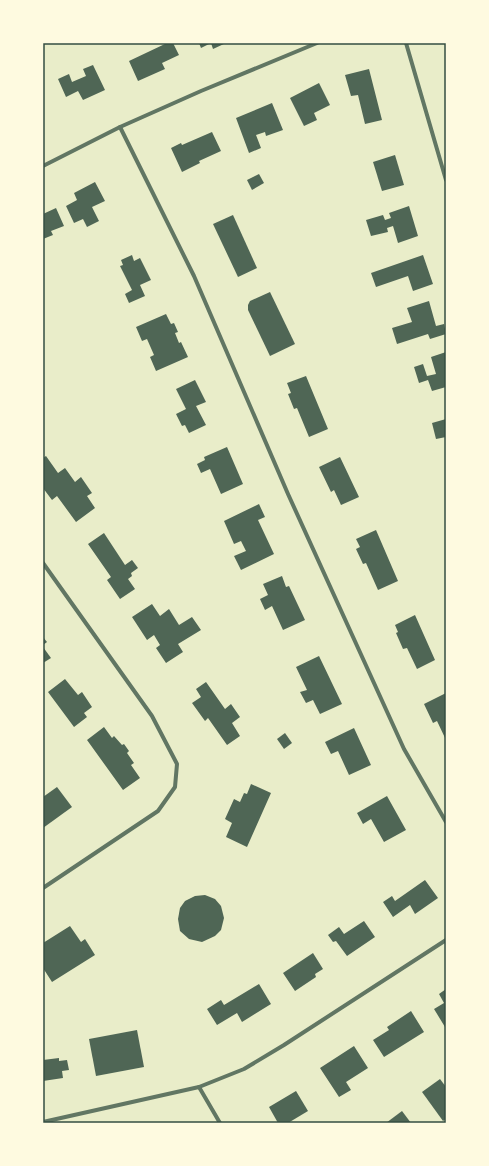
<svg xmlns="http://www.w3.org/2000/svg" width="489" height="1166" font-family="'Asap Condensed',sans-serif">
	<rect width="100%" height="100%" fill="#e9edc9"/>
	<g fill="#4f6655">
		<path d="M 167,43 L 173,43 L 179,55 L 162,63 L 165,69 L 138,81 L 129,61 Z"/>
		<path d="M 199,43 L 226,43 L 213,49 L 211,43 L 201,48 Z"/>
		<path d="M 93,65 L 105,90 L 83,100 L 78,91 L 66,97 L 58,79 L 69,74 L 72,82 L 86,76 L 83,69 Z"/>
		<path d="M 369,69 L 382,120 L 365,124 L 358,95 L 351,96 L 345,75 Z"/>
		<path d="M 319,83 L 330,105 L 314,113 L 317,120 L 304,126 L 290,98 Z"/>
		<path d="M 272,103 L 283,130 L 266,136 L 265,132 L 256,135 L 261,148 L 249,153 L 236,118 Z"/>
		<path d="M 212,132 L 221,151 L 199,161 L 200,163 L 182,172 L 171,148 L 181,143 L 182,145 Z"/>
		<path d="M 395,155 L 404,185 L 382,191 L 373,162 Z"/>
		<path d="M 259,174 L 264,183 L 252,190 L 247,180 Z"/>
		<path d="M 95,182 L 105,201 L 92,207 L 99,221 L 87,227 L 83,219 L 74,223 L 66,206 L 77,200 L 74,193 Z"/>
		<path d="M 409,206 L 418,236 L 398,243 L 393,226 L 387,228 L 388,232 L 371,236 L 366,220 L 383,215 L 385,220 L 391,218 L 389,213 Z"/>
		<path d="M 56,208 L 64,226 L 51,231 L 53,235 L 43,239 L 43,214 Z"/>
		<path d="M 233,215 L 257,268 L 238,277 L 213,224 Z"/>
		<path d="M 132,255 L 134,261 L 140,258 L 151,280 L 140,285 L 145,296 L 129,303 L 125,294 L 132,290 L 120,266 L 123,265 L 121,260 Z"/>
		<path d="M 423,255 L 433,284 L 413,291 L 408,276 L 376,287 L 371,273 Z"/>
		<path d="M 270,292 L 295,344 L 270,356 L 248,310 L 248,305 L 250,301 Z"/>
		<path d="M 429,301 L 436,326 L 444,324 L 446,334 L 430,339 L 428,334 L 397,344 L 392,328 L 412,322 L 407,308 Z"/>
		<path d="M 166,314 L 171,324 L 174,323 L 178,332 L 175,333 L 179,343 L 181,342 L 188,357 L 156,371 L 150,357 L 154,355 L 147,339 L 142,341 L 136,327 Z"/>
		<path d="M 446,352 L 446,387 L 432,391 L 428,380 L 419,383 L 414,367 L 423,364 L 427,376 L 436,374 L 431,357 Z"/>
		<path d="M 306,376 L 328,429 L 309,437 L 297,408 L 294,409 L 288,394 L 291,393 L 287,383 Z"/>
		<path d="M 195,380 L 206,402 L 196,406 L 206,425 L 189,433 L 185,425 L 182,426 L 176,414 L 186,409 L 176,389 Z"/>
		<path d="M 446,419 L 446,437 L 436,439 L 432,423 Z"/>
		<path d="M 227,447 L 243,484 L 221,494 L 210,469 L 201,473 L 197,464 L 205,460 L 204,457 Z"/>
		<path d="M 46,456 L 58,473 L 65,468 L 75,482 L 81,477 L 92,493 L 87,496 L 95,508 L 76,522 L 57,496 L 52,500 L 43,488 L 43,458 Z"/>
		<path d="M 340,457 L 359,497 L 341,505 L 334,490 L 331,492 L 319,467 Z"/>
		<path d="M 259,504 L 265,517 L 258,520 L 274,554 L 241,570 L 234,556 L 246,551 L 241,541 L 234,544 L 224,521 Z"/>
		<path d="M 376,530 L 398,581 L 378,590 L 366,563 L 363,564 L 356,549 L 360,547 L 356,539 Z"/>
		<path d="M 104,533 L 125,565 L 132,560 L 138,568 L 131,573 L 132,576 L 128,579 L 135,589 L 120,599 L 107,580 L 111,577 L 88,544 Z"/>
		<path d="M 282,576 L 286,587 L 289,586 L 305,620 L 283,630 L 272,606 L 265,610 L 260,599 L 268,595 L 263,584 Z"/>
		<path d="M 152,604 L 160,616 L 169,609 L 179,625 L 192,617 L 201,630 L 178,644 L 183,652 L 166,663 L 156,648 L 160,645 L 154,635 L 147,640 L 132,617 Z"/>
		<path d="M 415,615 L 435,660 L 417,669 L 407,648 L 403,649 L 396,633 L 398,632 L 395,625 Z"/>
		<path d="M 43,637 L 47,642 L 43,645 Z"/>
		<path d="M 43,647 L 51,658 L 43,663 Z"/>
		<path d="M 319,656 L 342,704 L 320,714 L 313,700 L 306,703 L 300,692 L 307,690 L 296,667 Z"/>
		<path d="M 65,679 L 78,695 L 82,692 L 92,707 L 84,713 L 87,717 L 74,727 L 48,692 Z"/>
		<path d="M 206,682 L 225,709 L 231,704 L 240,717 L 232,723 L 240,736 L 227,745 L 208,718 L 205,721 L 192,703 L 201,697 L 196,689 Z"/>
		<path d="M 446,693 L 446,740 L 437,721 L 433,723 L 424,704 Z"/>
		<path d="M 104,727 L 112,738 L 114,736 L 122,745 L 124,744 L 129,751 L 127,753 L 134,763 L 131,765 L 140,778 L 123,790 L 87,740 Z"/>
		<path d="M 354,728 L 371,765 L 349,775 L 338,751 L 331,754 L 325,742 Z"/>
		<path d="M 285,733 L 292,743 L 284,749 L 277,739 Z"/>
		<path d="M 251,784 L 271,793 L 247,847 L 226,837 L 232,823 L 225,819 L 234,799 L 240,802 L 244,793 L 247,794 Z"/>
		<path d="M 57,787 L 72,807 L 43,828 L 43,797 Z"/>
		<path d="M 387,796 L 406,830 L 384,842 L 371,819 L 363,824 L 357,813 Z"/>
		<path d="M 425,880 L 438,898 L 415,914 L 410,905 L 393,917 L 383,902 L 392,896 L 395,901 Z"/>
		<path d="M 205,895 L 215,899 L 221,906 L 224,918 L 221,930 L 215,936 L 202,942 L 189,939 L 180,931 L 178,919 L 180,908 L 185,901 L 195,896 Z"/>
		<path d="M 364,921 L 375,937 L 347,956 L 336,941 L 333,942 L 328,935 L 339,927 L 344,934 Z"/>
		<path d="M 70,926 L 81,942 L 85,939 L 95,955 L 52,982 L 43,968 L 43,943 Z"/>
		<path d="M 313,953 L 323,969 L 315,974 L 316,977 L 295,991 L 283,973 Z"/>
		<path d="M 259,984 L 271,1004 L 242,1022 L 237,1013 L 217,1025 L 207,1009 L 221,1000 L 224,1005 Z"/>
		<path d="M 446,989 L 446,1026 L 445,1027 L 434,1009 L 444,1003 L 439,994 Z"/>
		<path d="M 411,1011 L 424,1032 L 384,1057 L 373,1040 L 389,1030 L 387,1027 Z"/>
		<path d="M 137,1030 L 144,1067 L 96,1076 L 89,1039 Z"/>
		<path d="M 354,1046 L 368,1068 L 346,1082 L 351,1090 L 339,1097 L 320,1068 Z"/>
		<path d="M 59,1058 L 59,1061 L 67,1060 L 69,1070 L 62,1071 L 63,1078 L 43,1081 L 43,1060 Z"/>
		<path d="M 440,1079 L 446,1087 L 446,1119 L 443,1121 L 422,1092 Z"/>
		<path d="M 296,1091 L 308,1111 L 288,1123 L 278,1123 L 269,1107 Z"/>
		<path d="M 402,1111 L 411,1123 L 386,1123 Z"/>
	</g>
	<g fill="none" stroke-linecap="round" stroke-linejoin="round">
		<g stroke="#617663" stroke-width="4">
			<path d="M 406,43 L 446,180"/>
			<path d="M 120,127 L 194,276 L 288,494 L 404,749 L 446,822"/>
			<path d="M 43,166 L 120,127 L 201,91 L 317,43"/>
			<path d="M 43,563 L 152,716 L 177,764 L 175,787 L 158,811 L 43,888"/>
			<path d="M 199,1087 L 220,1123"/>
			<path d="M 43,1122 L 199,1087 L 244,1069 L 284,1045 L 446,940"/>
		</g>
	</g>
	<rect width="489" height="1166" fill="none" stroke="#fefae0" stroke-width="88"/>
	<rect x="44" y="44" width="401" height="1078" fill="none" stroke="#344e41" stroke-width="1.5"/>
</svg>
